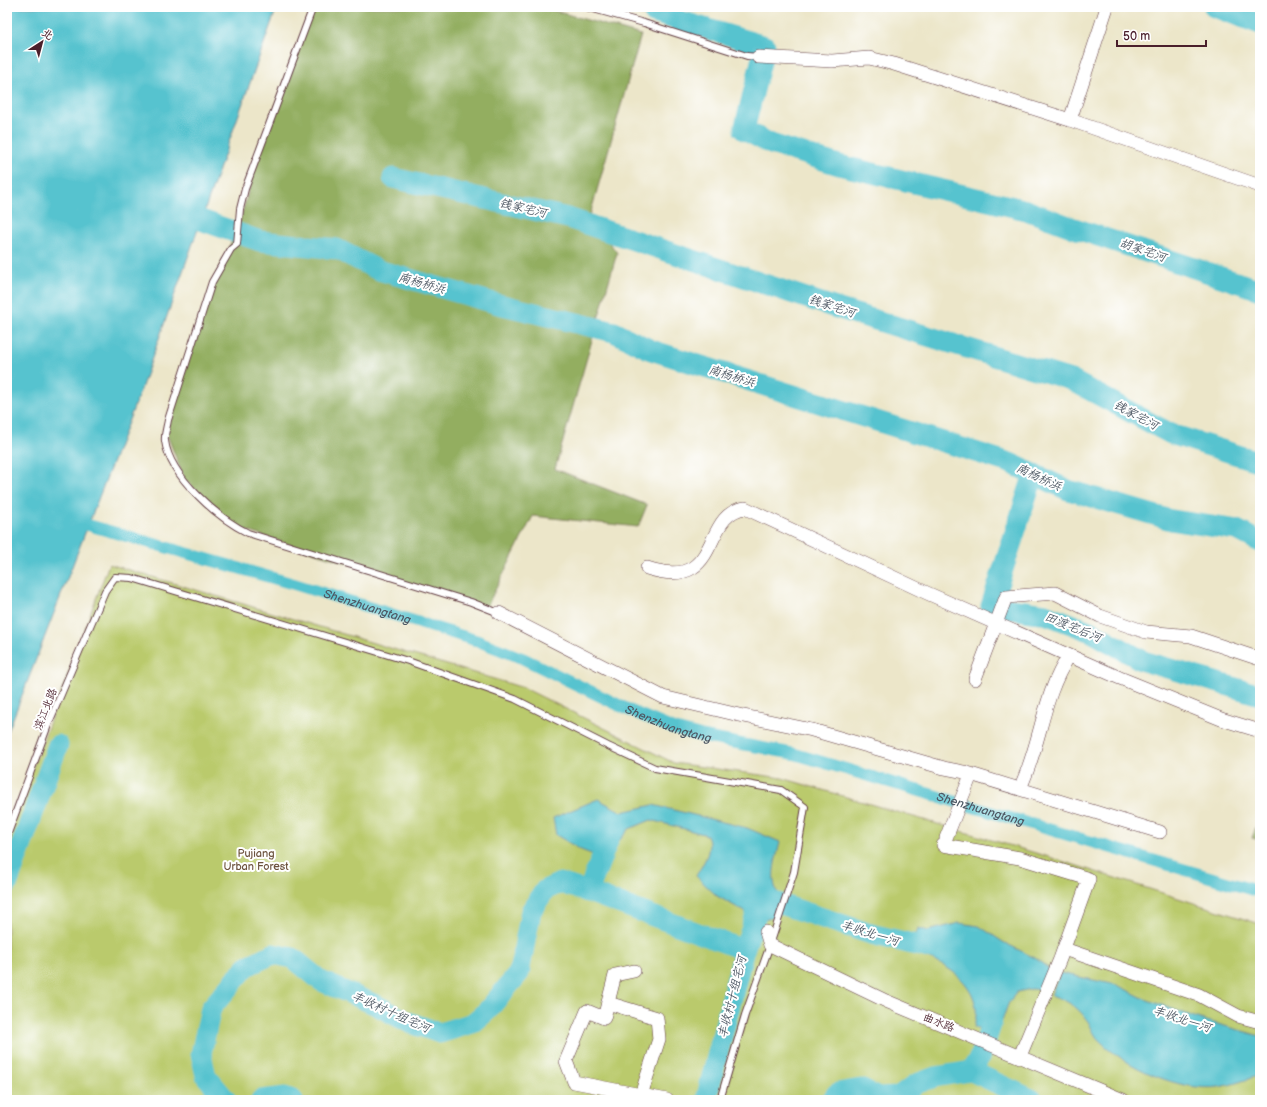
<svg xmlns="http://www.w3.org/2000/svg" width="1267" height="1107" font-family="'Balsamiq Sans','LXGW WenKai TC',sans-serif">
	<rect width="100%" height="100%" fill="#fff"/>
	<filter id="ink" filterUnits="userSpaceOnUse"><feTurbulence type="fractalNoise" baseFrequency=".025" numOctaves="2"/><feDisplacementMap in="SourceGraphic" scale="8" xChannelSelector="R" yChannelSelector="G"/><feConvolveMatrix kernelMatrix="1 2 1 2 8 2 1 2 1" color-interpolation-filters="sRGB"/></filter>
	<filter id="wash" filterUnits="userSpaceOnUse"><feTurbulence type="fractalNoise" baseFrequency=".012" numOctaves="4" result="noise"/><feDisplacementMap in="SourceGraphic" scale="16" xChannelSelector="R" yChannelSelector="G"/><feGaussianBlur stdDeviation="0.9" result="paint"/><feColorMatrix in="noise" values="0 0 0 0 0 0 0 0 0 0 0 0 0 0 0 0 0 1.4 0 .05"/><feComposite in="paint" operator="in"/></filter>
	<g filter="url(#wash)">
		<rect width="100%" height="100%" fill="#ece6c9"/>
		<path fill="#baca6c" stroke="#82744c" d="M 109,564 L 524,688 L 674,763 L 782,778 L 1049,857 L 1260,924 L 1260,1100 L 7,1100 L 7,836 Z"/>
		<g fill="#93ae60" stroke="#6e6646">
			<path d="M 313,7 L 541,7 L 641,35 L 590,215 L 617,253 L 555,469 L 647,505 L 638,527 L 533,516 L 486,608 L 238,528 L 184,479 L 166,432 L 216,276 L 238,227 L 264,137 Z"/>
			<path d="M 611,7 L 650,7 L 646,16 Z"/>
			<path d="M 1260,816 L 1260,840 L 1252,838 Z"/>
		</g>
		<g fill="#56c3cf" stroke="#50717d">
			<path d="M 7,7 L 277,7 L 141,389 L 7,734 Z"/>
			<path d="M 598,799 L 622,812 L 653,805 L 747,828 L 780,842 C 776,861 768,879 780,897 L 774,917 L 761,921 L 717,896 L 696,876 C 704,862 713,850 707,835 L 651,820 L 629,829 L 614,847 L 607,860 L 581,850 L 556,835 L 553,818 Z"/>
			<path d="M 959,923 L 979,926 L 1003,942 L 1035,958 L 1052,971 L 1044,990 L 1031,989 L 1017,992 L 1009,1002 L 995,1039 L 974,1027 C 975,1021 977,1014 976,1008 C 972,977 938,959 910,953 L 918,928 L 928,931 Z"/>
			<path d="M 1060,973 L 1117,985 L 1145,999 L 1200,1019 L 1260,1036 L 1260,1075 C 1248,1079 1232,1085 1219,1087 C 1181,1092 1127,1068 1100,1041 C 1095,1037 1092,1029 1089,1023 C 1079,1007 1068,1001 1051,995 Z"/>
		</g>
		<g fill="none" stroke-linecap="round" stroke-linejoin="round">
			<path stroke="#56c3cf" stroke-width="12" id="s1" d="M 88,525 L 294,584 L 478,641 L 522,658 L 631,711 L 674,729 L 704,737 L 795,754 L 1260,892"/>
			<g stroke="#56c3cf" stroke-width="21">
				<path d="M 656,7 L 654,13 L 765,46 L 744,130 L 771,144 L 839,165 L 1026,210 L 1074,228 L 1260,290"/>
				<path d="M 1214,7 L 1260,24"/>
				<path d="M 393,178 L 568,218 L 833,307 L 1071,380 L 1171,434 L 1260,462"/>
				<path d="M 201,220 L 260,241 L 337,249 L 378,270 L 498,304 L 614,332 L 651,350 L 1010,463 L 1068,490 L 1171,520 L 1237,530 L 1260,542"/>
				<path d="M 1034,474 L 991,606 L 1045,614 L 1092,632 L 1143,661 L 1260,695"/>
				<path d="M 7,885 L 58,745"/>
				<path d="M 588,892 L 612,831"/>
				<path d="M 750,899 L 762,898 L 871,934 L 941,951"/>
				<path d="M 744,950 L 762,898"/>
				<path d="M 971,1071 L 981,1055 L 992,1022"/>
				<path d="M 226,1100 L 206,1076 L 201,1054 L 211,1008 L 247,966 L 273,954 L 293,958 L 321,981 L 376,1005 L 408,1022 L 440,1033 L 473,1023 L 487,1011 L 519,973 L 531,911 L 545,890 L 560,883 L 588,892 L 744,950 L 707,1096"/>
				<path d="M 261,1100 L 285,1097 L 293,1100"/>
				<path d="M 832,1100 L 837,1093 L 861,1089 L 878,1098 L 899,1097 L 916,1084 L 935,1077 L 971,1071 L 1033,1100"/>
			</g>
		</g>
	</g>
	<g filter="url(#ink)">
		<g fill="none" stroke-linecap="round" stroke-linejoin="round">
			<g stroke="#623d43" stroke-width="8">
				<g id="service">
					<path d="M 313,7 L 245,189 L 240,209 L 237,244 L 231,249 L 212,282 L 168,420 C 167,427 164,434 165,441 C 170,477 218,518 248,533 L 471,602 L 499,613"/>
					<path d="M 586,7 L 644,23 L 747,56 L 758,57"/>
					<path d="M 7,836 L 48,725 L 105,591 L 115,577 L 132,578 L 408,661 L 515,699 L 608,746 L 655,768 L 781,790 L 805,807 L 794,872 L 770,945 L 745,1015 L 720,1100"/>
				</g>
			</g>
			<g stroke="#623d43" stroke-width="14">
				<g id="minor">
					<path d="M 758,57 L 832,61 L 869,58 L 894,64 L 1070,120 L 1260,186"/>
					<path d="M 1070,120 L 1107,7"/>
					<path d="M 647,568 C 723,593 700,514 745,508 L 927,593 L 1120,678 L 1221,719 L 1260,731"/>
					<path d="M 499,613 L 663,697 L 739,715 L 812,730 L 944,768 L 964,772 L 1160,832"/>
					<path d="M 975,679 L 1006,597 L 1055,593 L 1100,616 L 1146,632 L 1191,636 L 1260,659"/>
					<path d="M 1020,788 C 1041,745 1042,696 1069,656"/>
					<path d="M 946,838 L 971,775"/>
					<path d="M 943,845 L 1020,858 L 1089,879 L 1060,959 L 1020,1056"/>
					<path d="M 766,932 L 770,945 L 886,1001 L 1123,1100"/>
					<path d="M 1064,949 L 1199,995 L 1238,1016 L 1260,1022"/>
					<path d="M 634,971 L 615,975 L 604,1018 L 587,1011 L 566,1061 L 574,1082 L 667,1100"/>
					<path d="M 608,1003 L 657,1018 L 659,1039 L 641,1095"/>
				</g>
			</g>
			<use href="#service" stroke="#fff" stroke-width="6"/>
			<use href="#minor" stroke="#fff" stroke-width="13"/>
		</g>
	</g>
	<g text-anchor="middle" stroke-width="4" stroke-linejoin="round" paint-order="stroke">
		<g font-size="11" fill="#4a1f2b" stroke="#fff">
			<text transform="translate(45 709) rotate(-68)" y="4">滨江北路</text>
			<text transform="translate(939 1022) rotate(22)" y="4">曲水路</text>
		</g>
		<g font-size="11" fill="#6c523e" stroke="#fff">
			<text x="256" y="857">Pujiang<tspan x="256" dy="13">Urban Forest</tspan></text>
		</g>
		<g font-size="12" font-style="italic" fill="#4e5864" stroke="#fff">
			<text transform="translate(523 208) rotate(13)" y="4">钱家宅河</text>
			<text transform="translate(1143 250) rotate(19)" y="4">胡家宅河</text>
			<text transform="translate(422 283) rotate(16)" y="4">南杨桥浜</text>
			<text transform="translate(832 306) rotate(18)" y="4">钱家宅河</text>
			<text transform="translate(732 376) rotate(17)" y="4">南杨桥浜</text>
			<text transform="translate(1136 415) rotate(28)" y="4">钱家宅河</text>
			<text transform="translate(1039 477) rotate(25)" y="4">南杨桥浜</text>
			<text dy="4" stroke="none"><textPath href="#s1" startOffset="291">Shenzhuangtang</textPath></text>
			<text transform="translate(1073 627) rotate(22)" y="4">田渡宅后河</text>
			<text dy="4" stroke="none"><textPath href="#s1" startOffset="615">Shenzhuangtang</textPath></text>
			<text dy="4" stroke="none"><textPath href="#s1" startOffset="939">Shenzhuangtang</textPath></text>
			<text transform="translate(870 933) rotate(17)" y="4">丰收北一河</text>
			<text transform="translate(732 997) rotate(-76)" y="4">丰收村十组宅河</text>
			<text transform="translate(391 1012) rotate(24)" y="4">丰收村十组宅河</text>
			<text transform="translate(1182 1019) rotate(18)" y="4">丰收北一河</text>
		</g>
	</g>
	<rect width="1267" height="1107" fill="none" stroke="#fff" stroke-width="24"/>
	<g transform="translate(42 42) rotate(36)" stroke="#ffffff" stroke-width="3" paint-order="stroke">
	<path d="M0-3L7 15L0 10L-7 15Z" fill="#4a1f2b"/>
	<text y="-6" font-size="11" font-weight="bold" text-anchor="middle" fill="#4a1f2b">北</text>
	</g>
	<path d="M1117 40v6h89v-6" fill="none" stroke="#4a1f2b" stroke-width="2"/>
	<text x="1123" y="40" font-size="12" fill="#4a1f2b" stroke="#ffffff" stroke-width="3" paint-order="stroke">50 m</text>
</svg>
